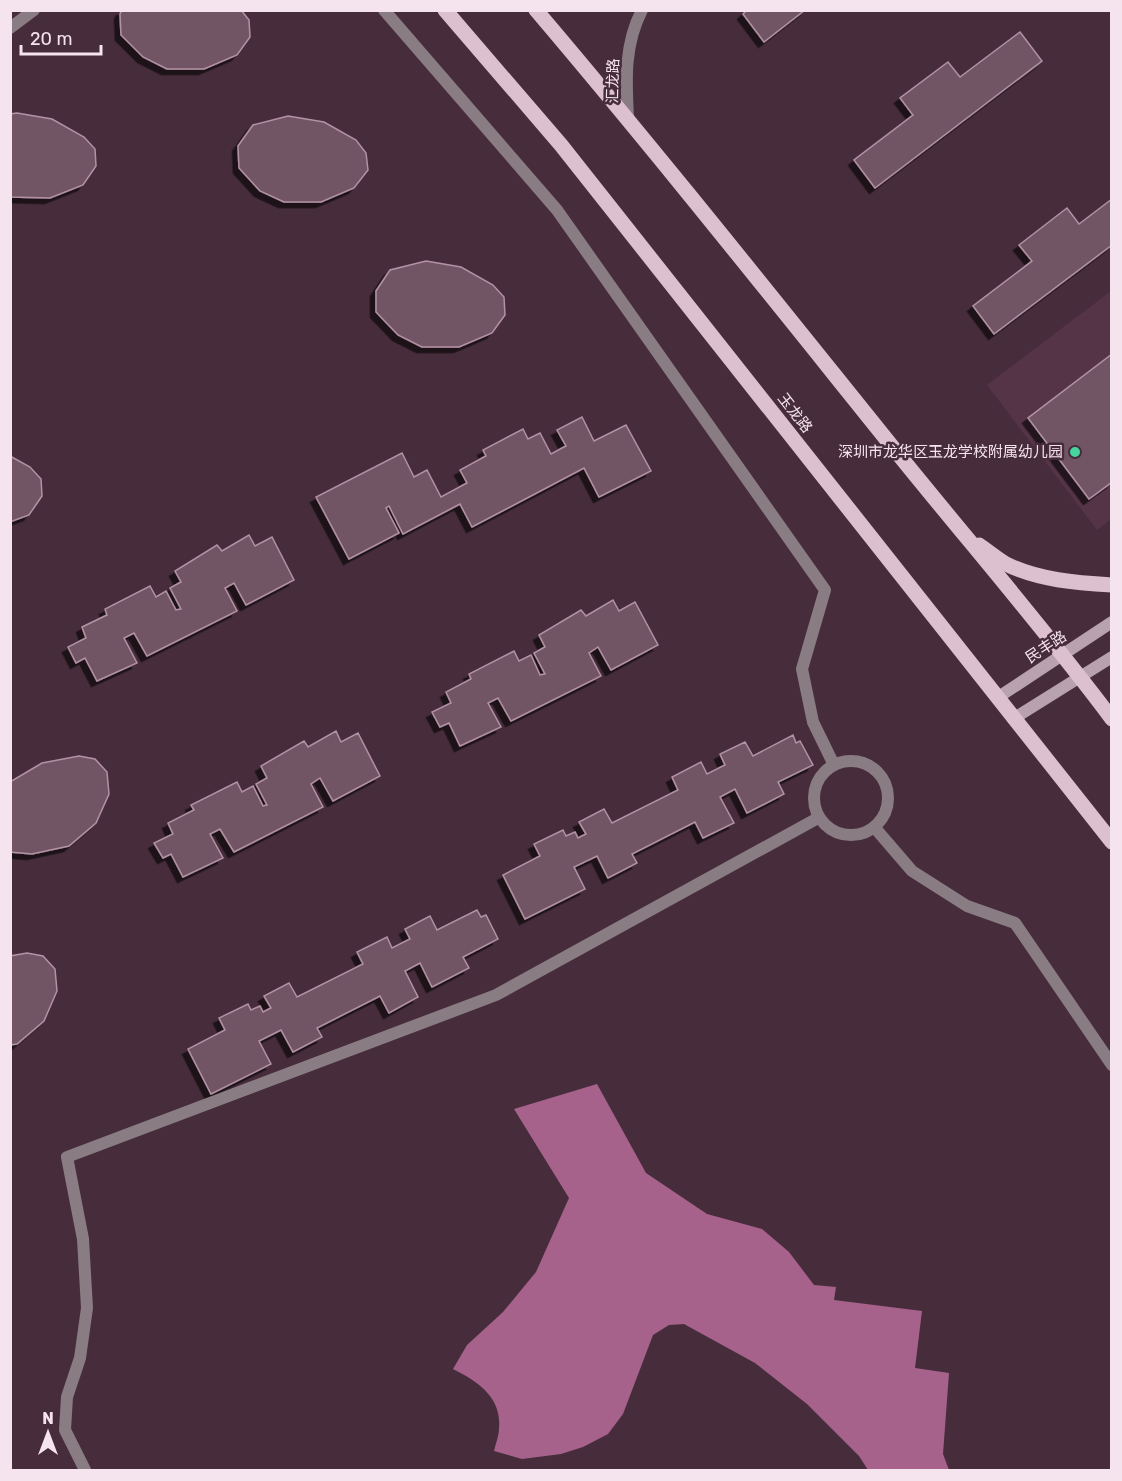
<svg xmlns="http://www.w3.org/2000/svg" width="1122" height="1481" font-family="Rubik,'Noto Sans SC',sans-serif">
	<defs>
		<filter id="shadow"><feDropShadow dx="-5.5" dy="5.5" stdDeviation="0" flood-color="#0009"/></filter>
	</defs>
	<rect width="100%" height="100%" fill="#472d3c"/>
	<path fill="#553448" d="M 1111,291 L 1111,519 L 1097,530 L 987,385 Z"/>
	<path fill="#a7628c" d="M 597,1084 L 646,1173 L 707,1214 L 762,1229 L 789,1252 L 814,1285 L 836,1287 L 834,1300 L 922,1311 L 915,1368 L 949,1373 L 943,1454 L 949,1470 L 868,1470 L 859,1456 L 807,1404 L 755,1363 L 684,1324 L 669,1325 L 653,1335 L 623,1414 L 608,1434 L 583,1447 L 561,1454 L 522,1459 L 494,1451 C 496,1443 499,1435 499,1428 C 502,1397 477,1381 453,1369 L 467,1345 L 503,1312 L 536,1272 L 569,1198 L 514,1109 Z"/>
	<g fill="#725565" stroke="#b292a4" stroke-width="1.5" filter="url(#shadow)">
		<path d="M 122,10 L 241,10 L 249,20 L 250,37 L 237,55 L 204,69 L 167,69 L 143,57 L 121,35 L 120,14 Z"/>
		<path d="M 747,10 L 805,10 L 764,42 L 743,14 Z"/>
		<path d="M 1020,32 L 1042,61 L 875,188 L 854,160 L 913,115 L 900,98 L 948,62 L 960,77 Z"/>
		<path d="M 17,113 L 52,119 L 84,137 L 95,149 L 96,166 L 83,185 L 50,198 L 10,197 L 10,114 Z"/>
		<path d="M 288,116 L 324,122 L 356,140 L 366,153 L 368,170 L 354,188 L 321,202 L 284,202 L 260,191 L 239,168 L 238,146 L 253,125 Z"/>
		<path d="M 1112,199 L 1112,245 L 994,334 L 973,306 L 1032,261 L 1019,245 L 1067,208 L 1079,224 Z"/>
		<path d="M 426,261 L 461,267 L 493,285 L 504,297 L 505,315 L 492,333 L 459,347 L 422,347 L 398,335 L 376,312 L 376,291 L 390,270 Z"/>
		<path d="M 1112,354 L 1112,482 L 1089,499 L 1028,418 Z"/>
		<path d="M 582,417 L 594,441 L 626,425 L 651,471 L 599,497 L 584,468 L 472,527 L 460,504 L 403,534 L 389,506 L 386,508 L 399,533 L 349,559 L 316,497 L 402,453 L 414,477 L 427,470 L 441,497 L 467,483 L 460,470 L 486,456 L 483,450 L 523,429 L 528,439 L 540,433 L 551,454 L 566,446 L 557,430 Z"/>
		<path d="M 10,456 L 30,467 L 41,479 L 42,496 L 29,515 L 10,522 Z"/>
		<path d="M 249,535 L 255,546 L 272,537 L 294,580 L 246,605 L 234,583 L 225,588 L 237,611 L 147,656 L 134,633 L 124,638 L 137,663 L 97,681 L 85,658 L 76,663 L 68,647 L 86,638 L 82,627 L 107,615 L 105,609 L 150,586 L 156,597 L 166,591 L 176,610 L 181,609 L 170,588 L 181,582 L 175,571 L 217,545 L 222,551 Z"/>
		<path d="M 613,600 L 619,611 L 635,602 L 658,645 L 611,670 L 598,647 L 589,653 L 601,676 L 511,721 L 498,698 L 488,703 L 501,727 L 460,746 L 449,723 L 440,727 L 432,712 L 451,703 L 446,692 L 471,679 L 469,674 L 514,651 L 519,661 L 531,655 L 540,675 L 545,674 L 534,653 L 545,647 L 539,635 L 581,610 L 586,616 Z"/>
		<path d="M 336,731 L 341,742 L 358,733 L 380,776 L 333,801 L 320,778 L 311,784 L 323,807 L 234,852 L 220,829 L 210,834 L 223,858 L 183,877 L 171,854 L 163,858 L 154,843 L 173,834 L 168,823 L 194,810 L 191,805 L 237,782 L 242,792 L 253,786 L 263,806 L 267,805 L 256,784 L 267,778 L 261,766 L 304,741 L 308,747 Z"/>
		<path d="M 793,735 L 796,743 L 800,741 L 813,765 L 778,782 L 784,794 L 747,813 L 735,789 L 720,797 L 734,823 L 703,838 L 695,822 L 632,854 L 637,863 L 608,878 L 597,856 L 574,867 L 585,889 L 525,919 L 503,875 L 540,856 L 534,844 L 563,830 L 566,836 L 575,832 L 578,838 L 586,834 L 579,822 L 604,809 L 612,823 L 678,790 L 672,777 L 701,762 L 707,774 L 725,765 L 720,754 L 745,742 L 753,756 Z"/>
		<path d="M 79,756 L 95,759 L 107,772 L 109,794 L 96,823 L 69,846 L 32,854 L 10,852 L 10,782 L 42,763 Z"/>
		<path d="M 477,910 L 481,917 L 486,915 L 498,939 L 463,957 L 469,968 L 432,987 L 420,963 L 405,971 L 418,997 L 389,1013 L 380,996 L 317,1028 L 322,1037 L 293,1052 L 281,1030 L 259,1041 L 271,1064 L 211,1094 L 188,1049 L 225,1030 L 219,1018 L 248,1004 L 251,1010 L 260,1006 L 263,1012 L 271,1008 L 264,996 L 289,983 L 297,997 L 363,964 L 357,952 L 387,937 L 392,948 L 410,939 L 405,929 L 430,916 L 437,930 Z"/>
		<path d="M 27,953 L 43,956 L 55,969 L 57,991 L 44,1021 L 17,1044 L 10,1045 L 10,956 Z"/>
	</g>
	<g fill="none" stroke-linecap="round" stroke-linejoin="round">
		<g stroke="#8a7c83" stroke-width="12">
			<path d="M 384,10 L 557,210 L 825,590 L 802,669 L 813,722 L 834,765"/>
			<path d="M 10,28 L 34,10"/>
			<path d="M 628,118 C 626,80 624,45 642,10"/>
			<circle cx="851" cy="798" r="37"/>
			<path d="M 875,828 L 912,871 L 967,906 L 1015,923 L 1112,1065"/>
			<path d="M 85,1470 L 65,1430 L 67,1397 L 80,1358 L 87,1308 L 83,1239 L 67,1157 L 496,995 L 818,818"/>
		</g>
		<g stroke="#b9a2af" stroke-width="12">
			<path d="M 997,698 L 1112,622"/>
			<path d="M 1013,719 L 1112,657"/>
		</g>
		<g stroke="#ddc0d0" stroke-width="15">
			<path d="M 445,10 L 561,145 L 1112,842"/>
			<path d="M 536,10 C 660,156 779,306 899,455 C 970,543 1044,628 1112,719"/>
			<path d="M 979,545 C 988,551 997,559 1006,564 C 1038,580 1077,583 1112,585"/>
		</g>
	</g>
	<circle fill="#46d49e" stroke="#472d3c" stroke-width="2" cx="1075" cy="452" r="6"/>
	<g text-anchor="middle" stroke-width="5" stroke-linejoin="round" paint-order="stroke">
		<g font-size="15" fill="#f5e3ed" stroke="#472d3c">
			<text transform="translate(613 81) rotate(-89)" y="5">汇龙路</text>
			<text transform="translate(795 413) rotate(52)" y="5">玉龙路</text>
			<text transform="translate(1046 647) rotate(-33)" y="5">民丰路</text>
		</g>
		<g font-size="15" fill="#f5e3ed" stroke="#472d3c" text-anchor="end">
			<text x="1063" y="457">深圳市龙华区玉龙学校附属幼儿园</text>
		</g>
	</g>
	<rect width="1122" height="1481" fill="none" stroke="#f5e3ed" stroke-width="24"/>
	<g transform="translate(48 1433)" stroke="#472d3c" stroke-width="4.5" paint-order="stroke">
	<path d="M0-4.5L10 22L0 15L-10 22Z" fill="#f5e3ed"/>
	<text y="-9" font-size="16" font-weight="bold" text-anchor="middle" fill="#f5e3ed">N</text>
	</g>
	<path d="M21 45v9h80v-9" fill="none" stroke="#f5e3ed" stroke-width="3"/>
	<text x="30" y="45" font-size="18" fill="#f5e3ed" stroke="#472d3c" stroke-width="4.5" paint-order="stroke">20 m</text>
</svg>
